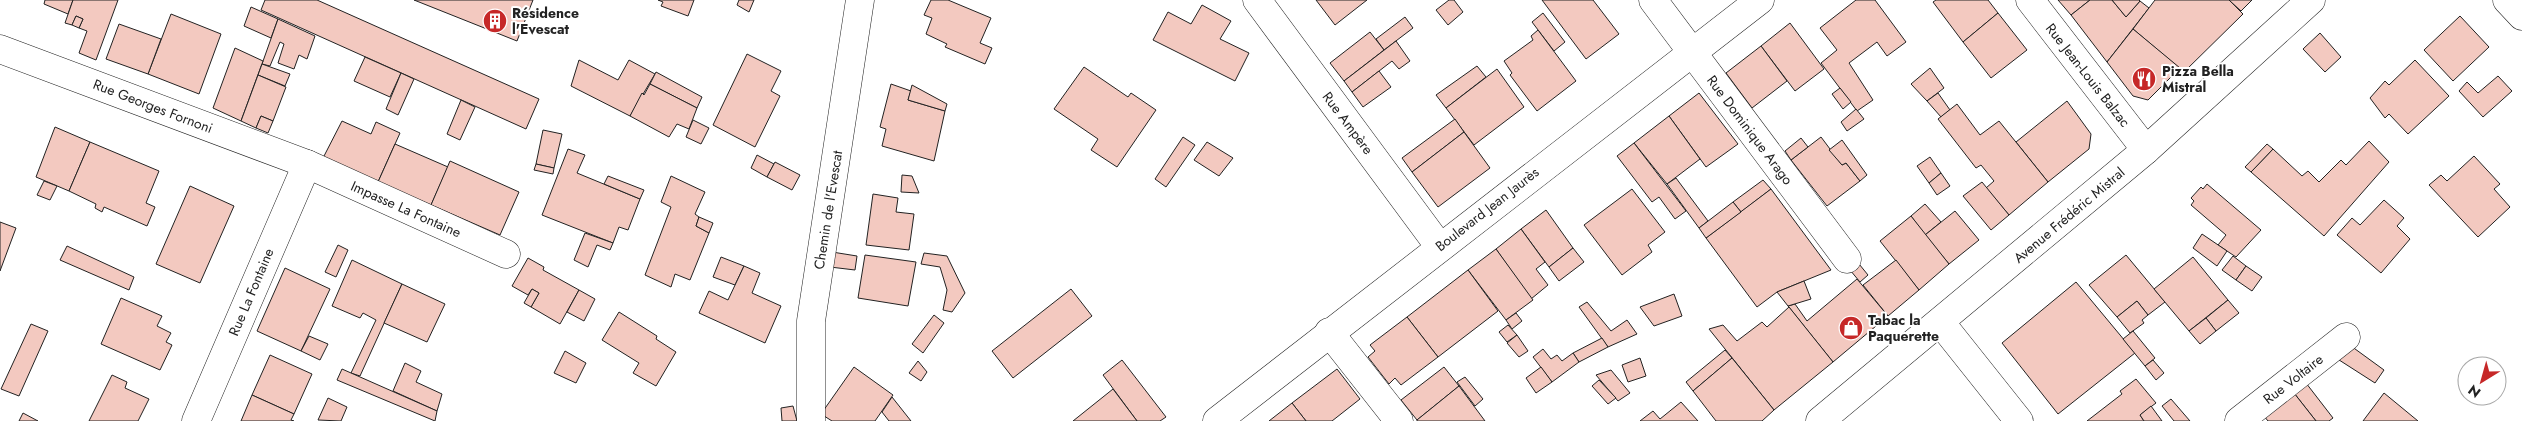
<svg xmlns="http://www.w3.org/2000/svg" width="2522" height="421" font-family="Jost,sans-serif">
	<rect width="100%" height="100%" fill="#fff"/>
	<g fill="#f3c9c0" stroke="#222">
		<path d="M 45,0 L 73,0 L 68,14 L 44,4 Z"/>
		<path d="M 73,0 L 118,0 L 96,60 L 79,53 L 87,31 L 79,28 L 83,19 L 76,16 L 72,25 L 65,23 Z"/>
		<path d="M 265,0 L 317,0 L 539,99 L 526,129 L 261,10 Z"/>
		<path d="M 414,0 L 533,0 L 517,41 Z"/>
		<path d="M 658,0 L 694,0 L 688,16 L 661,6 L 663,2 Z"/>
		<path d="M 739,0 L 754,0 L 749,12 L 737,5 Z"/>
		<path d="M 931,0 L 948,0 L 991,18 L 980,43 L 992,48 L 985,64 L 945,47 L 947,44 L 926,34 L 932,18 L 924,15 Z"/>
		<path d="M 1316,0 L 1367,0 L 1335,25 Z"/>
		<path d="M 1449,0 L 1454,0 L 1463,12 L 1448,25 L 1436,10 Z"/>
		<path d="M 1542,0 L 1593,0 L 1619,34 L 1586,59 Z"/>
		<path d="M 1856,0 L 1875,0 L 1906,42 L 1887,56 L 1877,42 L 1849,63 L 1873,100 L 1857,111 L 1821,63 L 1837,50 L 1820,28 Z"/>
		<path d="M 1936,0 L 1988,0 L 1998,13 L 1963,42 L 1933,2 Z"/>
		<path d="M 2058,0 L 2090,0 L 2071,15 Z"/>
		<path d="M 2090,0 L 2112,0 L 2126,17 L 2140,1 L 2149,8 L 2107,62 L 2071,15 Z"/>
		<path d="M 2112,0 L 2139,0 L 2140,1 L 2126,17 Z"/>
		<path d="M 2155,0 L 2229,0 L 2243,14 L 2184,72 L 2133,29 Z"/>
		<path d="M 2229,0 L 2252,0 L 2241,11 Z"/>
		<path d="M 1202,5 L 1231,21 L 1220,39 L 1249,53 L 1235,81 L 1153,40 L 1168,12 L 1191,24 Z"/>
		<path d="M 251,7 L 278,19 L 271,38 L 244,26 Z"/>
		<path d="M 1543,13 L 1565,42 L 1554,51 L 1532,22 Z"/>
		<path d="M 1998,13 L 2027,50 L 1991,78 L 1963,42 Z"/>
		<path d="M 171,14 L 221,34 L 199,94 L 148,74 Z"/>
		<path d="M 76,16 L 83,19 L 79,28 L 72,25 Z"/>
		<path d="M 2460,16 L 2489,47 L 2453,81 L 2424,50 Z"/>
		<path d="M 1405,17 L 1413,28 L 1384,50 L 1376,39 Z"/>
		<path d="M 278,19 L 315,36 L 307,59 L 299,55 L 294,69 L 278,63 L 284,44 L 280,42 L 270,66 L 262,64 Z"/>
		<path d="M 1790,23 L 1824,69 L 1795,91 L 1761,46 Z"/>
		<path d="M 119,24 L 161,39 L 148,74 L 106,59 Z"/>
		<path d="M 2133,29 L 2180,68 L 2148,100 L 2133,96 L 2107,62 Z"/>
		<path d="M 1538,30 L 1576,81 L 1537,111 L 1510,75 L 1512,73 L 1504,61 L 1533,40 L 1531,36 Z"/>
		<path d="M 1370,32 L 1384,50 L 1344,81 L 1330,63 Z"/>
		<path d="M 2320,33 L 2341,57 L 2325,72 L 2303,49 Z"/>
		<path d="M 1396,41 L 1410,61 L 1399,69 L 1392,61 L 1352,92 L 1344,81 Z"/>
		<path d="M 1761,46 L 1787,81 L 1752,108 L 1726,73 Z"/>
		<path d="M 235,48 L 263,61 L 241,121 L 213,108 Z"/>
		<path d="M 747,54 L 781,71 L 771,91 L 780,96 L 755,147 L 713,125 Z"/>
		<path d="M 365,57 L 401,73 L 390,97 L 354,81 Z"/>
		<path d="M 579,60 L 618,80 L 629,60 L 655,74 L 630,116 L 571,86 Z"/>
		<path d="M 2415,60 L 2449,96 L 2408,134 L 2389,114 L 2385,118 L 2370,98 L 2385,81 L 2389,85 Z"/>
		<path d="M 262,64 L 290,74 L 285,86 L 258,75 Z"/>
		<path d="M 1477,66 L 1486,77 L 1446,108 L 1436,95 Z"/>
		<path d="M 1084,67 L 1128,97 L 1131,93 L 1156,110 L 1117,167 L 1091,150 L 1098,139 L 1054,109 Z"/>
		<path d="M 1930,68 L 1944,88 L 1927,101 L 1911,84 Z"/>
		<path d="M 1497,69 L 1524,107 L 1474,145 L 1446,108 Z"/>
		<path d="M 1379,71 L 1391,87 L 1363,107 L 1352,92 Z"/>
		<path d="M 656,72 L 702,97 L 697,108 L 650,84 Z"/>
		<path d="M 401,73 L 414,79 L 398,115 L 386,109 Z"/>
		<path d="M 258,75 L 286,87 L 273,121 L 261,116 L 256,128 L 241,121 Z"/>
		<path d="M 2498,76 L 2512,91 L 2483,117 L 2459,91 L 2467,82 L 2478,93 Z"/>
		<path d="M 650,84 L 697,108 L 689,129 L 677,124 L 669,137 L 630,116 L 642,93 L 644,95 Z"/>
		<path d="M 891,84 L 911,91 L 908,100 L 945,111 L 934,161 L 882,146 L 886,129 L 880,127 Z"/>
		<path d="M 912,85 L 947,104 L 945,111 L 908,100 Z"/>
		<path d="M 1840,88 L 1851,102 L 1843,109 L 1832,94 Z"/>
		<path d="M 1699,93 L 1738,144 L 1706,167 L 1669,116 Z"/>
		<path d="M 1938,93 L 1950,110 L 1941,117 L 1927,101 Z"/>
		<path d="M 461,100 L 475,107 L 460,140 L 447,134 Z"/>
		<path d="M 2067,101 L 2091,134 L 2089,149 L 2048,182 L 2016,142 Z"/>
		<path d="M 1957,104 L 1980,135 L 1999,121 L 2048,182 L 2009,215 L 1986,188 L 1994,181 L 1981,165 L 1976,168 L 1938,119 Z"/>
		<path d="M 1856,109 L 1864,119 L 1847,131 L 1841,122 Z"/>
		<path d="M 261,116 L 273,121 L 268,133 L 256,128 Z"/>
		<path d="M 1669,116 L 1700,159 L 1667,184 L 1634,143 Z"/>
		<path d="M 1455,119 L 1464,132 L 1412,172 L 1402,158 Z"/>
		<path d="M 693,120 L 709,128 L 701,144 L 686,137 Z"/>
		<path d="M 342,121 L 371,134 L 376,122 L 400,133 L 378,182 L 323,158 Z"/>
		<path d="M 55,127 L 90,142 L 69,191 L 36,177 Z"/>
		<path d="M 543,130 L 562,134 L 554,168 L 536,164 Z"/>
		<path d="M 1464,132 L 1490,168 L 1438,207 L 1412,172 Z"/>
		<path d="M 1183,137 L 1195,145 L 1166,187 L 1155,179 Z"/>
		<path d="M 1821,137 L 1842,165 L 1846,163 L 1860,181 L 1827,206 L 1791,160 Z"/>
		<path d="M 1801,138 L 1808,147 L 1791,160 L 1785,151 Z"/>
		<path d="M 1842,140 L 1867,175 L 1860,181 L 1846,163 L 1842,165 L 1829,150 Z"/>
		<path d="M 2369,141 L 2389,162 L 2324,236 L 2251,172 L 2273,149 L 2302,176 L 2308,171 L 2319,182 L 2341,160 L 2346,165 Z"/>
		<path d="M 90,142 L 159,171 L 146,203 L 155,207 L 147,226 L 104,207 L 102,212 L 95,208 L 96,204 L 69,191 Z"/>
		<path d="M 1207,142 L 1233,158 L 1219,176 L 1194,160 Z"/>
		<path d="M 1634,143 L 1686,211 L 1675,219 L 1659,197 L 1652,202 L 1617,156 Z"/>
		<path d="M 395,144 L 448,167 L 431,205 L 378,182 Z"/>
		<path d="M 2267,144 L 2273,149 L 2251,172 L 2245,167 Z"/>
		<path d="M 568,149 L 585,155 L 577,173 L 640,199 L 628,230 L 619,227 L 613,243 L 542,215 Z"/>
		<path d="M 757,155 L 774,164 L 767,177 L 751,168 Z"/>
		<path d="M 2474,156 L 2500,184 L 2494,189 L 2510,207 L 2478,237 L 2429,185 L 2441,175 L 2447,181 Z"/>
		<path d="M 1930,157 L 1941,173 L 1929,183 L 1917,166 Z"/>
		<path d="M 450,161 L 519,192 L 500,235 L 431,205 Z"/>
		<path d="M 775,162 L 800,175 L 792,190 L 767,177 Z"/>
		<path d="M 536,164 L 554,168 L 553,174 L 534,170 Z"/>
		<path d="M 1941,173 L 1950,186 L 1937,195 L 1929,183 Z"/>
		<path d="M 902,175 L 912,176 L 919,193 L 901,192 Z"/>
		<path d="M 608,176 L 644,190 L 640,199 L 604,184 Z"/>
		<path d="M 671,176 L 705,192 L 695,214 L 699,217 L 696,226 L 709,233 L 690,280 L 675,274 L 671,287 L 645,275 L 671,207 L 661,202 Z"/>
		<path d="M 1676,178 L 1708,221 L 1699,228 L 1667,184 Z"/>
		<path d="M 1763,180 L 1771,189 L 1741,212 L 1733,202 Z"/>
		<path d="M 44,181 L 57,186 L 50,200 L 37,195 Z"/>
		<path d="M 1982,182 L 2009,215 L 1991,230 L 1963,196 Z"/>
		<path d="M 2207,184 L 2261,230 L 2236,257 L 2218,245 L 2226,235 L 2191,205 L 2194,201 L 2191,198 L 2201,187 L 2203,189 Z"/>
		<path d="M 190,186 L 234,206 L 200,283 L 156,264 Z"/>
		<path d="M 1632,189 L 1665,232 L 1648,245 L 1652,252 L 1622,275 L 1584,225 Z"/>
		<path d="M 1771,189 L 1831,270 L 1777,292 L 1757,307 L 1706,238 Z"/>
		<path d="M 873,194 L 898,198 L 896,212 L 914,214 L 909,250 L 866,245 Z"/>
		<path d="M 2384,200 L 2404,218 L 2397,226 L 2410,239 L 2381,273 L 2337,235 L 2352,218 L 2360,225 Z"/>
		<path d="M 1733,202 L 1741,212 L 1706,238 L 1699,228 Z"/>
		<path d="M 1925,204 L 1941,222 L 1925,235 L 1911,216 Z"/>
		<path d="M 1546,210 L 1573,248 L 1549,267 L 1521,229 Z"/>
		<path d="M 1955,211 L 1979,240 L 1949,264 L 1925,235 Z"/>
		<path d="M 1911,216 L 1949,264 L 1919,290 L 1880,241 Z"/>
		<path d="M 699,217 L 713,223 L 709,233 L 696,226 Z"/>
		<path d="M 0,222 L 16,228 L 0,271 Z"/>
		<path d="M 1521,229 L 1545,262 L 1536,269 L 1548,285 L 1531,299 L 1496,249 Z"/>
		<path d="M 585,233 L 613,243 L 610,250 L 597,245 L 588,267 L 574,260 Z"/>
		<path d="M 2202,234 L 2227,251 L 2217,266 L 2193,248 Z"/>
		<path d="M 338,245 L 348,250 L 336,277 L 325,272 Z"/>
		<path d="M 67,246 L 134,277 L 129,290 L 60,260 Z"/>
		<path d="M 1573,248 L 1584,262 L 1559,281 L 1549,267 Z"/>
		<path d="M 1496,249 L 1533,300 L 1506,320 L 1468,270 Z"/>
		<path d="M 832,252 L 857,256 L 855,270 L 830,267 Z"/>
		<path d="M 924,253 L 947,256 L 965,293 L 952,312 L 943,310 L 947,290 L 940,267 L 921,264 Z"/>
		<path d="M 865,255 L 916,262 L 908,306 L 858,298 Z"/>
		<path d="M 2126,255 L 2165,302 L 2148,315 L 2137,301 L 2117,317 L 2089,285 Z"/>
		<path d="M 2233,256 L 2246,266 L 2236,280 L 2222,270 Z"/>
		<path d="M 721,257 L 744,266 L 735,285 L 713,277 Z"/>
		<path d="M 2193,257 L 2228,300 L 2189,331 L 2154,289 Z"/>
		<path d="M 528,258 L 544,267 L 543,270 L 579,290 L 560,324 L 531,307 L 539,293 L 532,289 L 528,295 L 512,286 Z"/>
		<path d="M 1855,259 L 1868,275 L 1860,282 L 1845,264 Z"/>
		<path d="M 352,260 L 402,284 L 360,376 L 351,373 L 376,320 L 363,313 L 360,318 L 332,306 Z"/>
		<path d="M 1896,260 L 1919,290 L 1888,316 L 1863,285 Z"/>
		<path d="M 744,266 L 760,273 L 752,293 L 781,306 L 765,343 L 699,313 L 709,291 L 728,300 Z"/>
		<path d="M 2246,266 L 2262,277 L 2252,291 L 2236,280 Z"/>
		<path d="M 285,268 L 330,289 L 301,351 L 257,331 Z"/>
		<path d="M 1468,270 L 1498,311 L 1438,357 L 1407,317 Z"/>
		<path d="M 1857,279 L 1888,316 L 1833,362 L 1788,306 L 1795,304 L 1807,321 Z"/>
		<path d="M 1804,281 L 1811,299 L 1788,306 L 1777,292 Z"/>
		<path d="M 2076,282 L 2135,353 L 2058,414 L 2002,343 Z"/>
		<path d="M 402,284 L 445,304 L 427,342 L 384,323 Z"/>
		<path d="M 532,289 L 539,293 L 531,307 L 524,303 Z"/>
		<path d="M 1071,289 L 1092,316 L 1013,378 L 992,351 Z"/>
		<path d="M 579,290 L 595,299 L 584,321 L 567,312 Z"/>
		<path d="M 1674,294 L 1682,316 L 1654,326 L 1640,307 Z"/>
		<path d="M 121,298 L 162,316 L 157,326 L 171,333 L 166,342 L 172,345 L 160,370 L 101,344 Z"/>
		<path d="M 2228,300 L 2239,313 L 2216,331 L 2206,318 Z"/>
		<path d="M 2137,301 L 2148,315 L 2142,320 L 2144,323 L 2130,333 L 2117,317 Z"/>
		<path d="M 1587,302 L 1611,331 L 1627,320 L 1637,334 L 1608,347 L 1579,307 Z"/>
		<path d="M 1789,307 L 1833,362 L 1774,410 L 1709,329 L 1723,325 L 1737,341 L 1762,322 L 1767,327 Z"/>
		<path d="M 619,312 L 657,336 L 656,339 L 676,352 L 656,386 L 633,373 L 639,363 L 602,340 Z"/>
		<path d="M 1516,313 L 1522,321 L 1512,329 L 1506,320 Z"/>
		<path d="M 934,315 L 944,323 L 923,353 L 912,344 Z"/>
		<path d="M 1407,317 L 1438,357 L 1401,385 L 1395,378 L 1389,384 L 1368,357 L 1375,351 L 1370,345 Z"/>
		<path d="M 2206,318 L 2216,331 L 2200,344 L 2189,331 Z"/>
		<path d="M 31,324 L 48,331 L 19,396 L 1,389 Z"/>
		<path d="M 1508,325 L 1517,335 L 1507,342 L 1499,332 Z"/>
		<path d="M 2133,331 L 2155,358 L 2145,366 L 2123,339 Z"/>
		<path d="M 1517,335 L 1528,351 L 1519,357 L 1507,343 Z"/>
		<path d="M 309,336 L 328,344 L 320,360 L 301,351 Z"/>
		<path d="M 1602,338 L 1608,347 L 1579,362 L 1573,353 Z"/>
		<path d="M 2351,346 L 2384,370 L 2375,383 L 2336,358 Z"/>
		<path d="M 1543,349 L 1551,359 L 1557,355 L 1562,361 L 1573,353 L 1579,362 L 1552,382 L 1533,357 Z"/>
		<path d="M 1725,350 L 1732,358 L 1693,391 L 1686,382 Z"/>
		<path d="M 565,351 L 586,363 L 576,383 L 554,373 Z"/>
		<path d="M 270,355 L 312,374 L 294,414 L 252,395 Z"/>
		<path d="M 1640,358 L 1646,376 L 1628,382 L 1622,365 Z"/>
		<path d="M 1732,358 L 1774,410 L 1762,421 L 1716,421 L 1693,391 Z"/>
		<path d="M 1122,360 L 1166,417 L 1160,421 L 1137,421 L 1103,375 Z"/>
		<path d="M 2153,360 L 2164,373 L 2156,380 L 2145,366 Z"/>
		<path d="M 918,361 L 927,372 L 921,381 L 909,373 Z"/>
		<path d="M 405,363 L 421,371 L 416,382 L 442,394 L 437,411 L 393,391 Z"/>
		<path d="M 854,367 L 893,395 L 875,421 L 832,421 L 821,414 Z"/>
		<path d="M 1444,367 L 1459,386 L 1417,420 L 1401,400 Z"/>
		<path d="M 1541,367 L 1552,382 L 1536,393 L 1526,378 Z"/>
		<path d="M 342,369 L 437,411 L 435,421 L 337,380 Z"/>
		<path d="M 1337,369 L 1360,399 L 1332,421 L 1306,421 L 1292,403 Z"/>
		<path d="M 1611,370 L 1630,393 L 1618,401 L 1596,375 Z"/>
		<path d="M 112,375 L 127,382 L 125,388 L 149,399 L 138,421 L 89,421 Z"/>
		<path d="M 1465,377 L 1483,399 L 1475,406 L 1457,382 Z"/>
		<path d="M 2136,379 L 2156,403 L 2140,415 L 2144,421 L 2087,421 L 2122,394 L 2120,391 Z"/>
		<path d="M 1599,380 L 1616,398 L 1608,404 L 1592,386 Z"/>
		<path d="M 2306,383 L 2333,418 L 2329,421 L 2316,421 L 2294,393 Z"/>
		<path d="M 1459,386 L 1485,421 L 1417,421 L 1417,420 Z"/>
		<path d="M 1113,389 L 1137,421 L 1073,421 Z"/>
		<path d="M 2294,393 L 2316,421 L 2268,421 L 2264,416 Z"/>
		<path d="M 2384,393 L 2418,421 L 2363,421 Z"/>
		<path d="M 252,395 L 294,414 L 291,420 L 294,421 L 241,421 Z"/>
		<path d="M 892,397 L 911,421 L 889,421 L 882,412 Z"/>
		<path d="M 328,398 L 347,407 L 341,421 L 318,420 Z"/>
		<path d="M 2171,399 L 2190,421 L 2174,421 L 2162,406 Z"/>
		<path d="M 1681,402 L 1698,421 L 1640,421 L 1653,411 L 1660,419 Z"/>
		<path d="M 1292,403 L 1306,421 L 1269,421 Z"/>
		<path d="M 793,406 L 797,421 L 782,421 L 781,408 Z"/>
		<path d="M 2151,406 L 2162,421 L 2144,421 L 2140,415 Z"/>
		<path d="M 23,413 L 38,421 L 19,421 Z"/>
	</g>
	<g fill="none" stroke-linecap="round" stroke-linejoin="round">
		<g stroke="#222" stroke-width="29">
			<g id="minor">
				<path d="M 1257,0 L 1439,246"/>
				<path d="M 1653,0 L 1847,259"/>
				<path d="M 2030,0 L 2146,150"/>
				<path d="M 2507,0 L 2522,16"/>
				<path d="M 0,49 L 307,164 L 506,254"/>
				<path d="M 1941,323 L 2019,421"/>
				<path d="M 1329,332 L 1399,421"/>
				<path d="M 196,421 L 307,164"/>
				<path d="M 811,421 L 811,321 L 860,0"/>
				<path d="M 2239,421 L 2346,337"/>
			</g>
		</g>
		<g stroke="#222" stroke-width="29">
			<g id="major">
				<path d="M 1217,421 L 1760,0"/>
				<path d="M 1820,421 L 2146,150 L 2311,0"/>
			</g>
		</g>
		<use href="#minor" stroke="#fff" stroke-width="28"/>
		<use href="#major" stroke="#fff" stroke-width="28"/>
	</g>
	<defs>
		<g id="building-disc" transform="scale(1.25)"><circle r="9.5" fill="#c62828" stroke="#fff"/><path d="M-4-6H4V6H1V3H-1V6H-4ZM-2.5-4.3h1.7v1.8h-1.7ZM.8-4.3h1.7v1.8H.8ZM-2.5-1h1.7V.8h-1.7ZM.8-1h1.7V.8H.8Z" fill="#fff"/></g>
		<g id="restaurant-disc" transform="scale(1.25)"><circle r="9.5" fill="#c62828" stroke="#fff"/><path d="M-5-6h1v4h1v-4h1v4h1v-4h1v5L-1.5 .5V6h-2V.5L-5-1ZM5-6V6H3V1.5H1.5Q1.5-4 5-6Z" fill="#fff"/></g>
		<g id="shop-disc" transform="scale(1.25)"><circle r="9.5" fill="#c62828" stroke="#fff"/><path d="M-5-2.5h2.3a2.7 3.5 0 0 1 5.4 0H5L5.5 6h-11ZM-1.5-2.5h3a1.5 2.3 0 0 0-3 0Z" fill="#fff"/></g>
	</defs>
	<g fill-rule="evenodd">
		<use href="#building-disc" x="495" y="21"/>
		<use href="#restaurant-disc" x="2144" y="79"/>
		<use href="#shop-disc" x="1851" y="328"/>
	</g>
	<g text-anchor="middle" stroke-width="4" stroke-linejoin="round" paint-order="stroke">
		<g font-size="14" font-weight="bold" fill="#222" stroke="#fff" text-anchor="start">
			<text x="512" y="18">Résidence<tspan x="512" dy="16">l'Evescat</tspan></text>
			<text x="2162" y="76">Pizza Bella<tspan x="2162" dy="16">Mistral</tspan></text>
			<text x="1868" y="325">Tabac la<tspan x="1868" dy="16">Paquerette</tspan></text>
		</g>
		<g font-size="14" fill="#222" stroke="#fff">
			<text transform="translate(2088 75) rotate(52)" y="5">Rue Jean-Louis Balzac</text>
			<text transform="translate(153 106) rotate(21)" y="5">Rue Georges Fornoni</text>
			<text transform="translate(1348 123) rotate(53)" y="5">Rue Ampère</text>
			<text transform="translate(1750 130) rotate(53)" y="5">Rue Dominique Arago</text>
			<text transform="translate(406 209) rotate(24)" y="5">Impasse La Fontaine</text>
			<text transform="translate(1487 209) rotate(-38)" y="5">Boulevard Jean Jaurès</text>
			<text transform="translate(828 210) rotate(-81)" y="5">Chemin de l'Evescat</text>
			<text transform="translate(2069 215) rotate(-40)" y="5">Avenue Frédéric Mistral</text>
			<text transform="translate(251 292) rotate(-67)" y="5">Rue La Fontaine</text>
			<text transform="translate(2293 379) rotate(-38)" y="5">Rue Voltaire</text>
		</g>
	</g>
	<g transform="translate(2482 381) rotate(217)"><circle r="24" fill="#ffffff" stroke="#a7a7a7"/>
	<path d="M0-4L9 19L0 12L-9 19Z" fill="#c62828"/>
	<text y="-8" font-size="14" font-weight="bold" text-anchor="middle" fill="#222222">N</text>
	</g>
</svg>
